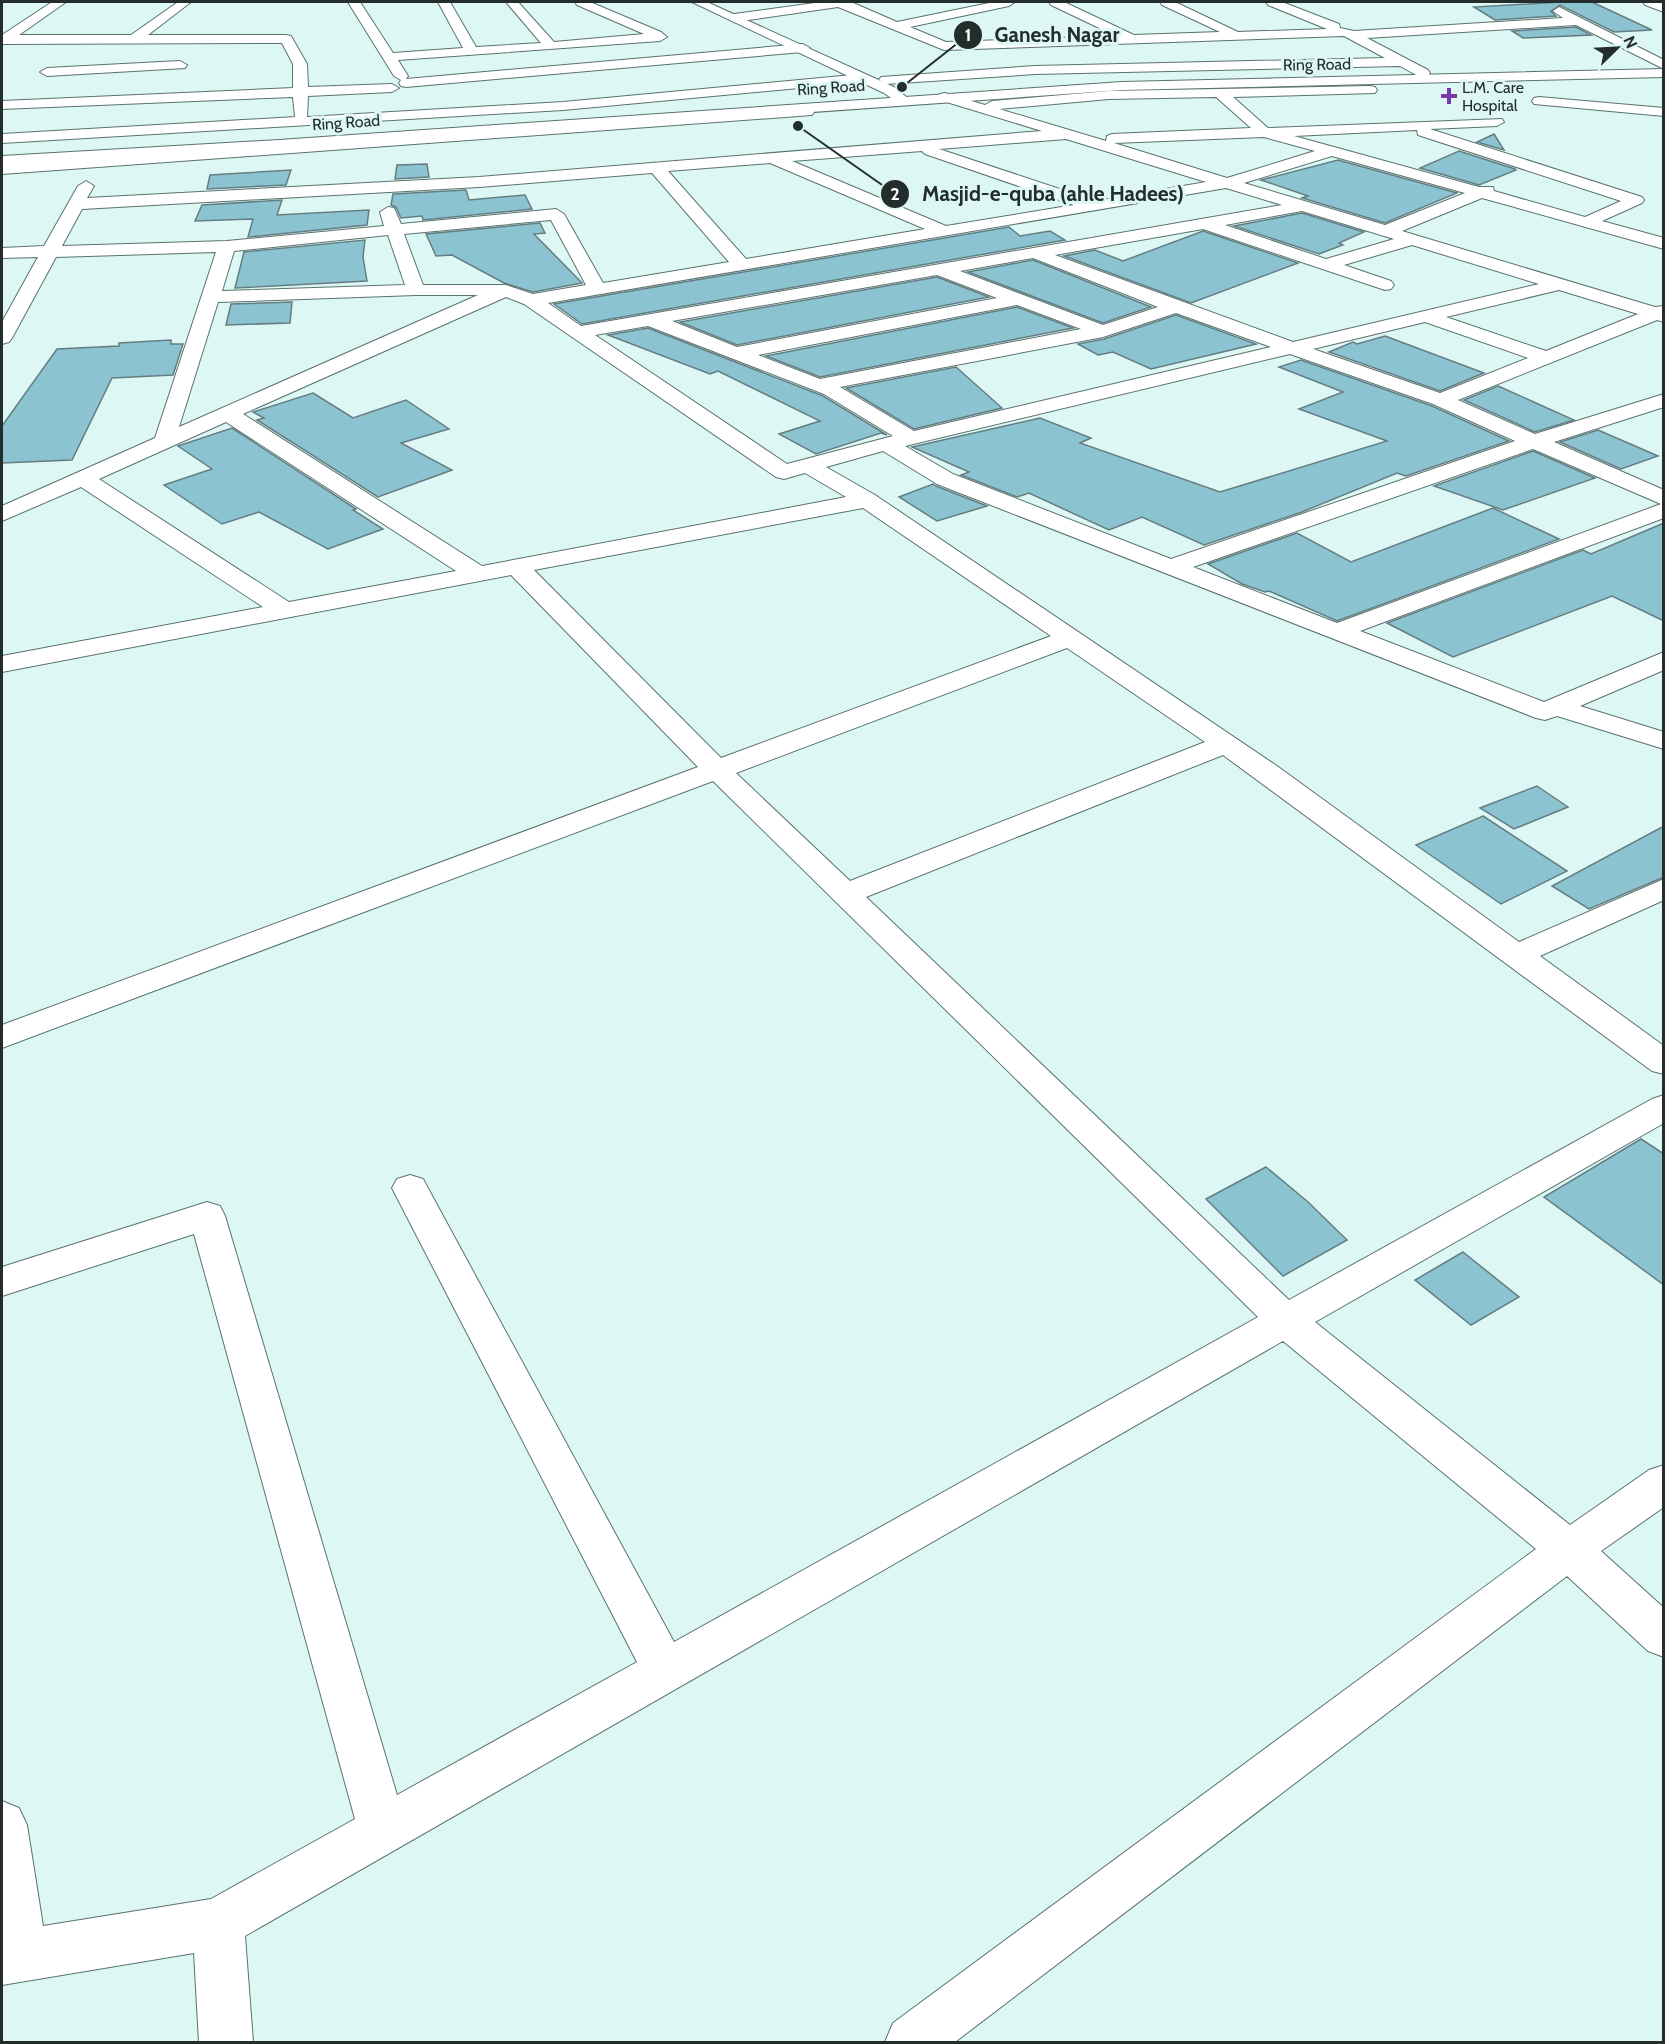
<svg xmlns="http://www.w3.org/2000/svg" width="1665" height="2044" font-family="Cabin,sans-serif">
	<rect width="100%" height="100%" fill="#ddf8f4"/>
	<g fill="#8bc4d0" stroke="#657d82" stroke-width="1.5">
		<path d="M 1561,2 L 1592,2 L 1652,30 L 1614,32 L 1560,5 L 1551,11 L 1556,16 L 1495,20 L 1474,7 Z"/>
		<path d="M 1576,27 L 1591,35 L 1523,38 L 1512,31 Z"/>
		<path d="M 1494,134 L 1504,150 L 1477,142 Z"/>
		<path d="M 1459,151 L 1515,169 L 1516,170 L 1479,185 L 1420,168 Z"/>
		<path d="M 1338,160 L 1457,193 L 1385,223 L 1302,198 L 1308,196 L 1261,180 Z"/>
		<path d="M 427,164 L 429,177 L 395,179 L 397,165 Z"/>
		<path d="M 291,170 L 286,185 L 207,189 L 210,175 Z"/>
		<path d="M 466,190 L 469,200 L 525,195 L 532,209 L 423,220 L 422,216 L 401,218 L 396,207 L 391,205 L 393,194 Z"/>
		<path d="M 282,200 L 277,215 L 369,210 L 367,225 L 248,237 L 253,219 L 195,221 L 202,205 Z"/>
		<path d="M 1302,213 L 1364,232 L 1339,243 L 1343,245 L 1319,254 L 1234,226 Z"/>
		<path d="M 540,223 L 545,233 L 534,234 L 582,283 L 533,292 L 504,283 L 452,255 L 436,256 L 426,234 Z"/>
		<path d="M 1009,227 L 1020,236 L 1050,231 L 1065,240 L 582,324 L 554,304 Z"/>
		<path d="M 1203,231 L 1298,263 L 1191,303 L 1064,256 L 1095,250 L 1123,261 Z"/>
		<path d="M 365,240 L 363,257 L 367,281 L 235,288 L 244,252 Z"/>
		<path d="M 1033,260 L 1151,307 L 1103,323 L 968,272 Z"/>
		<path d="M 937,277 L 989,297 L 737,345 L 680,322 Z"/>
		<path d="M 292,302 L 290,323 L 226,325 L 231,304 Z"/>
		<path d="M 1017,307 L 1073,328 L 820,377 L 766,356 Z"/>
		<path d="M 1176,315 L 1256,344 L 1151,369 L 1113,352 L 1098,355 L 1078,344 L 1104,339 Z"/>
		<path d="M 648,328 L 823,396 L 887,435 L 881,433 L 816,454 L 779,434 L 820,421 L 718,371 L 710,374 L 608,335 Z"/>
		<path d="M 1385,336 L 1417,348 L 1484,373 L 1440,391 L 1329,352 L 1353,342 L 1357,344 Z"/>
		<path d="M 171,340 L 171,344 L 183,344 L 173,375 L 112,378 L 72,460 L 2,463 L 2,426 L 57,349 L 119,346 L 119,343 Z"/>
		<path d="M 1301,360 L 1432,406 L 1509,441 L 1406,476 L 1397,473 L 1302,512 L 1204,545 L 1142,517 L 1109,530 L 1029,493 L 1017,497 L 961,475 L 969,472 L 912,447 L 1040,418 L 1091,438 L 1080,443 L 1220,492 L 1387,441 L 1299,409 L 1343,392 L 1279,367 Z"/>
		<path d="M 956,367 L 1002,408 L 914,429 L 846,388 Z"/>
		<path d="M 1498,386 L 1574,420 L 1535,432 L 1464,400 Z"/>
		<path d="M 313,393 L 353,418 L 406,400 L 449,429 L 401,443 L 452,470 L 378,497 L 257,420 L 264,418 L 253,412 Z"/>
		<path d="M 232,428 L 356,509 L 353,510 L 383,529 L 328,549 L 259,512 L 222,524 L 164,485 L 212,469 L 178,446 Z"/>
		<path d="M 1598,430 L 1658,456 L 1621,469 L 1560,442 Z"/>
		<path d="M 1533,451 L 1595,478 L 1503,510 L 1434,486 Z"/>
		<path d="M 933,484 L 936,486 L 987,506 L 937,521 L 899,497 Z"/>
		<path d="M 1493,508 L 1559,539 L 1337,621 L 1269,591 L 1265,592 L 1242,584 L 1208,564 L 1297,533 L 1351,562 Z"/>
		<path d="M 1664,523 L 1664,621 L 1612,596 L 1453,657 L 1387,623 L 1583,550 L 1591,554 Z"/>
		<path d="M 1537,786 L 1568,807 L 1514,829 L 1480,808 Z"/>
		<path d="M 1483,816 L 1567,871 L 1501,904 L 1416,845 Z"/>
		<path d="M 1664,826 L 1664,877 L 1589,909 L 1552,886 Z"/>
		<path d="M 1641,1139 L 1664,1154 L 1664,1285 L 1544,1197 Z"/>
		<path d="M 1266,1167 L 1308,1202 L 1347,1240 L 1283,1276 L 1206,1199 Z"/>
		<path d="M 1463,1252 L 1519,1297 L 1471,1325 L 1415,1280 Z"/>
	</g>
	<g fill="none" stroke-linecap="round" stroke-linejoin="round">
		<g stroke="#5a726f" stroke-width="2">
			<g id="street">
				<path d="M 52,2 L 66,2 L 19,35 L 131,35 L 178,2 L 191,2 L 148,35 L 286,35 L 291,36 L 307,64 L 308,87 L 392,84 L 399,88 L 392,92 L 308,96 L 307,117 L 563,102 L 863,74 L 870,78 L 863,82 L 563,110 L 2,143 L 2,134 L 295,117 L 293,97 L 2,109 L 2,101 L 293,88 L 293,64 L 282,43 L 2,44 L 2,35 Z"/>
				<path d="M 348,2 L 360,2 L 393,53 L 463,48 L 438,2 L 450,2 L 476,47 L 541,43 L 506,2 L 518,2 L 554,42 L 644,34 L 577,5 L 575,2 L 590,2 L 661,32 L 667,37 L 660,41 L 398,60 L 408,76 L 406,79 L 803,44 L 810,48 L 803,52 L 406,87 L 401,86 L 399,83 L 401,80 L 394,76 Z"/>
				<path d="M 822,2 L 851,2 L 897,22 L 994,2 L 1015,2 L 1009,6 L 910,27 L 946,42 L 1116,36 L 1051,5 L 1049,2 L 1064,2 L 1134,35 L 1220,32 L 1162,5 L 1160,2 L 1175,2 L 1238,32 L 1327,29 L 1268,5 L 1266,2 L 1282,2 L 1339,24 L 1340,28 L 1354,31 L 1563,18 L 1553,11 L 1559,7 L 1664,60 L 1664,69 L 1576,25 L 1367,38 L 1428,70 L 1430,73 L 1428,76 L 1418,76 L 1400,66 L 1035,74 L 886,84 L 879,80 L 881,77 L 1035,66 L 1385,58 L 1344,36 L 944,50 L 838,7 L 734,22 L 728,18 L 734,14 Z"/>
				<path d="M 1643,2 L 1664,3 L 1664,12 L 1645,5 Z"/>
				<path d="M 180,61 L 187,65 L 185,68 L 47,76 L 40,72 L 47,68 Z"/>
				<path d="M 1370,86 L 1375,87 L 1377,90 L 1375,93 L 1233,97 L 1268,128 L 1502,119 L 1504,122 L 1497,126 L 1430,129 L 1642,197 L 1644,200 L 1642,203 L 1602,221 L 1664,238 L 1664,249 L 1482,198 L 1402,231 L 1655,307 L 1664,306 L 1664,322 L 1657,320 L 1458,400 L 1535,434 L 1664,394 L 1664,407 L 1554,442 L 1664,490 L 1664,518 L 1360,631 L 1544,702 L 1664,652 L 1664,670 L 1580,706 L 1664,732 L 1664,749 L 1557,716 L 1545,720 L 1536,718 L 937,484 L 883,451 L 826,467 L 875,495 L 1277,766 L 1519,942 L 1664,879 L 1664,900 L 1540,956 L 1664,1046 L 1664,1074 L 1652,1071 L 1223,755 L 866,897 L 1289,1300 L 1652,1099 L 1664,1095 L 1664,1123 L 1315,1322 L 1570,1525 L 1649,1470 L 1664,1465 L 1664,1507 L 1601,1551 L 1664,1608 L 1664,1657 L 1648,1651 L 1567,1576 L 955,2042 L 885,2042 L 893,2023 L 1536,1549 L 1283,1341 L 245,1936 L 253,2042 L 199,2042 L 194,1953 L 2,1985 L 2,1801 L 19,1808 L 27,1825 L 43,1926 L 211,1899 L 355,1819 L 194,1234 L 2,1296 L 2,1267 L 207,1202 L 220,1206 L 225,1216 L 397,1795 L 637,1662 L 392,1188 L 397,1179 L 410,1175 L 423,1179 L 674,1642 L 1258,1317 L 713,781 L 2,1048 L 2,1025 L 698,767 L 511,575 L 2,672 L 2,656 L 263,607 L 81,487 L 2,521 L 2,506 L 155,438 L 216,252 L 56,257 L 12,338 L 9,342 L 2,344 L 2,322 L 38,257 L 2,258 L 2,248 L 44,246 L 78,186 L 86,181 L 94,186 L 87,198 L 479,177 L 1042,131 L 940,100 L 938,97 L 940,94 L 945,93 L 985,105 L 992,101 L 1109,91 ZM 1216,97 L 1251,128 L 1112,134 L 1107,136 L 1106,141 L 999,109 L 1109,99 ZM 1417,130 L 1418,135 L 1621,201 L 1585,217 L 1494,191 L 1493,187 L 1479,187 L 1294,136 ZM 1264,137 L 1315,151 L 1227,178 L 1114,143 ZM 1066,139 L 1206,182 L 1096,201 L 939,149 ZM 922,151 L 925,154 L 1074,205 L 946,226 L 792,161 ZM 1332,156 L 1465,193 L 1385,225 L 1244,183 ZM 770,163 L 925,229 L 746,259 L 668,171 ZM 652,173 L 729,262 L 603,283 L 564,214 L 556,209 L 401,224 L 394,208 L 388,207 L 380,212 L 384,226 L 227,241 L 62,246 L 82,209 L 479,187 ZM 1226,188 L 1282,205 L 581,326 L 548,303 ZM 1302,211 L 1394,239 L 1326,259 L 1225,225 ZM 551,220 L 586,285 L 533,294 L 506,285 L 423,285 L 404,234 ZM 1203,229 L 1385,290 L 1391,289 L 1394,285 L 1391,281 L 1344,265 L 1412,245 L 1539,284 L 1293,342 L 1055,255 ZM 388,235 L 405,285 L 222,291 L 234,251 ZM 1033,258 L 1158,307 L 1103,325 L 960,271 ZM 937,275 L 997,298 L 737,347 L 672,321 ZM 1559,290 L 1638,314 L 1546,351 L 1446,317 ZM 416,295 L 478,295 L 179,427 L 218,302 ZM 506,297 L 524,304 L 776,477 L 784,479 L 805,473 L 846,497 L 482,566 L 243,414 ZM 1017,305 L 1081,329 L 820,379 L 758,355 ZM 1176,313 L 1271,347 L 914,431 L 840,387 L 1103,337 ZM 1425,322 L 1528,358 L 1440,393 L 1313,349 ZM 648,326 L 824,394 L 893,436 L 787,464 L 595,335 ZM 1290,354 L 1433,404 L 1515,441 L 1171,559 L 953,474 L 905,446 ZM 226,422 L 456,571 L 289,602 L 99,479 ZM 1533,449 L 1661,504 L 1337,623 L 1193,567 ZM 863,508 L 1051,636 L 721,758 L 534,570 ZM 1067,648 L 1205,742 L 850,881 L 736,773 Z"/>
				<path d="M 1539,97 L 1664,108 L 1664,116 L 1534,104 L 1532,101 L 1534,98 Z"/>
				<path d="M 807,108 L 812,109 L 814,112 L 812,115 L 2,174 L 2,164 Z"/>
			</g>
		</g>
		<g stroke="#5a726f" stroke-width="2">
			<path id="secondary" d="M 692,2 L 707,2 L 894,87 L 910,100 L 908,103 L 898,103 L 884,93 Z"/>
		</g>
		<g stroke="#5a726f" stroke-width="2">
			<path id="highway" d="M 1664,69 L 1664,77 L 1122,90 L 279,150 L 2,166 L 2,156 L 279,140 L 1122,82 Z"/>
		</g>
		<use href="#street" fill="#fff" fill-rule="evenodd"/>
		<use href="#secondary" fill="#fff" fill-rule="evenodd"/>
		<use href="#highway" fill="#fff" fill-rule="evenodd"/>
	</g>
	<path fill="#7a35a9" stroke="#ddf8f4" stroke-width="2" d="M1446 87h6v6h6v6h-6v6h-6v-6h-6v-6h6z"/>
	<g text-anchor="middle" stroke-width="6" stroke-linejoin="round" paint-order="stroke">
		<g font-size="16" fill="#232d2c" stroke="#ddf8f4">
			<text transform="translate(1317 64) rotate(-1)" y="6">Ring Road</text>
			<text transform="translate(831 87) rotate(-4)" y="6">Ring Road</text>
			<text transform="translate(346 122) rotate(-4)" y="6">Ring Road</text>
		</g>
		<g font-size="16" fill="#232d2c" stroke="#ddf8f4" text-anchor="start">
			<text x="1462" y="93">L.M. Care<tspan x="1462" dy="18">Hospital</tspan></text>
		</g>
	</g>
	<path fill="none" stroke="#232d2c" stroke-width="2" d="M902 87L968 35M798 126L895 194"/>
	<g fill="#232d2c" stroke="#ddf8f4" stroke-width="2">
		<circle cx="902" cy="87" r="6"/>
		<circle cx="798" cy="126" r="6"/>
		<circle cx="968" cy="35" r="15"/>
		<circle cx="895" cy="194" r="15"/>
	</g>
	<g font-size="18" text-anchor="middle" font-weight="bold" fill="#fff">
		<text x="968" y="41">1</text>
		<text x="895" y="200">2</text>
	</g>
	<g font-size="21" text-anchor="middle" font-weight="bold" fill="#232d2c" stroke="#ddf8f4" stroke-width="6" stroke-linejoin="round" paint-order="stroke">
		<text x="1057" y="42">Ganesh Nagar</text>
		<text x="1053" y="201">Masjid-e-quba (ahle Hadees)</text>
	</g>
	<rect width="1665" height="2044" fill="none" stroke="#232d2c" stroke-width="6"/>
	<g transform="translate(1617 48) rotate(66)" stroke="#ddf8f4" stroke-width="4.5" paint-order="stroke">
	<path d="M0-4.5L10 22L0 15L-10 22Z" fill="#232d2c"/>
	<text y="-9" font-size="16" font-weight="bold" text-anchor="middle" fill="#232d2c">N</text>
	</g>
</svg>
